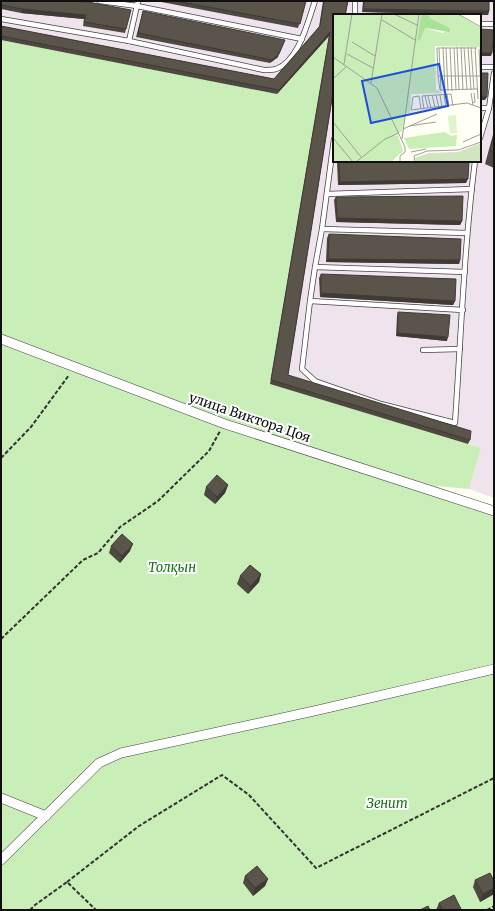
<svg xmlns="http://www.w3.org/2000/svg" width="495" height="911" font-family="Merriweather,serif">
	<rect width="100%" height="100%" fill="#fffff4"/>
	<path fill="#efe4ee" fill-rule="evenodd" d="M 1,1 L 494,1 L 494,498 L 469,489 L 481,448 L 270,384 L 328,36 L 277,94 L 1,40 ZM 334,15 L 480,15 L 480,161 L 334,161 Z"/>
	<path fill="#caeeb8" d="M 329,36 L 270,384 L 481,448 L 469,489 L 436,486 L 494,508 L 494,910 L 1,910 L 1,40 L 277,94 Z"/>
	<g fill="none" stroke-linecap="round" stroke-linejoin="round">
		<g stroke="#434343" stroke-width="6">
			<g id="lane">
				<path d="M 100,1 L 137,6 L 302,39"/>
				<path d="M 138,1 L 129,41 L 264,70 C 267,70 272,70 276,69 C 299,61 308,21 315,1"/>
				<path d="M 355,15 L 355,1"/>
				<path d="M 1,19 L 129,41"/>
				<path d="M 480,24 L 494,24"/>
				<path d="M 480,67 L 494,67"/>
				<path d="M 480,108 L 489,108"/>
				<path d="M 480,138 L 489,108 L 494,73"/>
				<path d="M 334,139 L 322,229 L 315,267 L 465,272"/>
				<path d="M 327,194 L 472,189"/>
				<path d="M 322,229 L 467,233"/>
				<path d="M 310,301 L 315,267"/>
				<path d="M 463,310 L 310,301 L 302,369 L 315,381 L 381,404 L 455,423 C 461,336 464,248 475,161"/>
				<path d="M 423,350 L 460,349"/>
			</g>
		</g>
		<g stroke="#434343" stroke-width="10">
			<g id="street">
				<path d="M 1,339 L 225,424 L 494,511"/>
				<path d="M 1,798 L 46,816"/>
				<path d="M 1,860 L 99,763 L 121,753 L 314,711 L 494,669"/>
			</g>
		</g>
		<g stroke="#323232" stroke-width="2" stroke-dasharray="4 2" stroke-linecap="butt">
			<path d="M 1,458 L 31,427 L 69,375"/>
			<path d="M 1,639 L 83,560 L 98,553 L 120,527 L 158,501 L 209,451 L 220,431"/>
			<path d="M 67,882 L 139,826 L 222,775 L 249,795 L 316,868 L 494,778"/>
			<path d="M 30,910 L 35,905 L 67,882 L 96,910"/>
			<path d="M 487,910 L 494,906"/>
		</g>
		<use href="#lane" stroke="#fff" stroke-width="4.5"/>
		<use href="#street" stroke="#fff" stroke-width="9"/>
	</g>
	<g fill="#4d4840">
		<path d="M 1,1 L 71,1 L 126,29 L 125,33 L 83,26 L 84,19 L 21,13 L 1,9 Z"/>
		<path d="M 156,1 L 306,1 L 298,28 Z"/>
		<path d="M 323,1 L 348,1 L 288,375 L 470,440 L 468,444 L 270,384 L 329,36 L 277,94 L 1,40 L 1,26 L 274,79 L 319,27 Z"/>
		<path d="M 363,1 L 489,1 L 489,11 L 488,15 L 362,12 Z"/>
		<path d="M 143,11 L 278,57 L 270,63 L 136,37 Z"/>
		<path d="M 494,131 L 494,168 L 485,164 Z"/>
		<path d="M 338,161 L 469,161 L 466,183 L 338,185 L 337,163 Z"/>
		<path d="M 336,197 L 462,221 L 460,225 L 336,222 L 334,200 Z"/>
		<path d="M 329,234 L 460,260 L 459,264 L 326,262 L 327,238 Z"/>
		<path d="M 321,274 L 455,301 L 453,305 L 320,297 L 319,278 Z"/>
		<path d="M 398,312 L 447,341 L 396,336 L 397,316 Z"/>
		<path d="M 228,485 L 225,493 L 215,504 L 204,495 L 206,487 Z"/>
		<path d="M 111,546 L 130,551 L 120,563 L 109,553 Z"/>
		<path d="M 261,574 L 259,582 L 248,594 L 237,584 L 240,576 Z"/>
		<path d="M 245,876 L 268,879 L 265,886 L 253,896 L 243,883 Z"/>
		<path d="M 475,880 L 494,881 L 494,894 L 480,902 L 473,887 Z"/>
		<path d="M 439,903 L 461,910 L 436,910 Z"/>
	</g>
	<g fill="#3f3b34">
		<path d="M 22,9 L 86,15 L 84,19 L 21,13 Z"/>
		<path d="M 364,9 L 489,11 L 488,15 L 362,12 Z"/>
		<path d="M 330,32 L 329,36 L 277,94 L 279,90 Z"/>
		<path d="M 283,43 L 278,57 L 270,63 L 272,60 Z"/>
		<path d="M 480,53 L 492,53 L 491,56 L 480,56 Z"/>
		<path d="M 480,97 L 487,97 L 485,100 L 480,100 Z"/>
		<path d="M 468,179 L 466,183 L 338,185 L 340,182 Z"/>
		<path d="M 337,218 L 462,221 L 460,225 L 336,222 Z"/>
		<path d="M 328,259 L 460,260 L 459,264 L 326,262 Z"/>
		<path d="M 321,293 L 455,301 L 453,305 L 320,297 Z"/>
		<path d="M 398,333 L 448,337 L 447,341 L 396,336 Z"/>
		<path d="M 228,485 L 225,493 L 215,504 L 217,497 Z"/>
		<path d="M 133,544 L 130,551 L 120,563 L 122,556 Z"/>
		<path d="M 261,574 L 259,582 L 248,594 L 251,586 Z"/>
		<path d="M 268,879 L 265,886 L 253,896 L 255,888 Z"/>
		<path d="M 494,888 L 494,894 L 480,902 L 483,894 Z"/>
	</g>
	<g fill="#5a544b" stroke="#3f3b34">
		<path d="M 1,1 L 71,1 L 88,2 L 131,10 L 126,29 L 84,22 L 86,15 L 22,9 L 1,5 Z"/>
		<path d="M 176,1 L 306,1 L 300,24 Z"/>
		<path d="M 324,1 L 348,1 L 345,15 L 334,15 L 334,86 L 288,375 L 471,431 L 470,440 L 271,380 L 330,32 L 279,90 L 1,36 L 1,26 L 274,79 L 320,26 Z"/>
		<path d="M 364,1 L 489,1 L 489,11 L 364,9 Z"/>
		<path d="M 143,11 L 285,40 L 279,54 L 272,60 L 138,33 Z"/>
		<path d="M 480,29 L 494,30 L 492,53 L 480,53 Z"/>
		<path d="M 480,73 L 488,73 L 487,97 L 480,97 Z"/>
		<path d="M 494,135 L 494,152 L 490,150 Z"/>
		<path d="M 339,161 L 469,161 L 468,179 L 340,182 Z"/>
		<path d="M 463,196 L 462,221 L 337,218 L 336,197 Z"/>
		<path d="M 329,234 L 461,239 L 460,260 L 328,259 Z"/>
		<path d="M 321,274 L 456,279 L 455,301 L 321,293 Z"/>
		<path d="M 398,312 L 450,315 L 448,337 L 398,333 Z"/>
		<path d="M 217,475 L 228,485 L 217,497 L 206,487 Z"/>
		<path d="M 122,534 L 133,544 L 122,556 L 111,546 Z"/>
		<path d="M 250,565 L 261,574 L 251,586 L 240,576 Z"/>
		<path d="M 257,866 L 268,879 L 255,888 L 245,876 Z"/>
		<path d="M 490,873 L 494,881 L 494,888 L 483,894 L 475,880 Z"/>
		<path d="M 454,895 L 461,909 L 459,910 L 443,910 L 439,903 Z"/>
		<path d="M 428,906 L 430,910 L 420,910 Z"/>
	</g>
	<g text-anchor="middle" stroke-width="4" stroke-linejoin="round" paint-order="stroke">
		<g font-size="13" fill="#101010" stroke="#fff">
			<text transform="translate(250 417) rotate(19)" y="5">улица Виктора Цоя</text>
		</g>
		<g font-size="13" font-style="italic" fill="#1a7019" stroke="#fff">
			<text x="172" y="572">Толқын</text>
			<text x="387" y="808">Зенит</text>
		</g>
	</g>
	<g transform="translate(333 14)">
		<rect width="148" height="148" fill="#fffff4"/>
		<path d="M 0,0 L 88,0 L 84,27 L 92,14 L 110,19 L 117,14 L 99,5 L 94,0 L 124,0 L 148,14 L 148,41 L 146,33 L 102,32 L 103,75 L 109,79 L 78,80 L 77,99 L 73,99 L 69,117 L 61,122 L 65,121 L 70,137 L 58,148 L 0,148 ZM 112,118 L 118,122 L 124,121 L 123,132 L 76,135 L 71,124 Z" fill="#caeeb8"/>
		<path d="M 88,0 L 94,0 L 99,5 L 117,14 L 117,18 L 92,14 L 87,26 L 84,27 Z" fill="#a9e196"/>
		<path d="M 148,129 L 148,148 L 83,148 L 82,144 L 96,139 L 125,138 Z" fill="#d2e5c1"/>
		<path d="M 123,101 L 124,119 L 117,119 L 115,102 Z" fill="#def5cb"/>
		<path fill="none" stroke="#9f9f99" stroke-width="1" d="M 61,0 L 84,11M 125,0 L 148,13M 49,6 L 82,26M 19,28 L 42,42M 110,33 L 112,77M 124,33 L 126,76M 128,33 L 130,76M 131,33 L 134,76M 135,33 L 138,76M 138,33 L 141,75M 142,33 L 145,85M 106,34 L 108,77M 113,34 L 115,77M 117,34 L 119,77M 121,34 L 123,76M 146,35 L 148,75M 14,40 L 40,54M 0,43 L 44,74 L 72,133 L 72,138 L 67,142 L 67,148M 11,50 L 19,0M 105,62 L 104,34 L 144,34M 0,65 L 14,52M 38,69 L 49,0M 144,75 L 107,76 L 105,62 L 148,62M 138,79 L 140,91M 114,80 L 116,92M 99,81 L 102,93M 103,81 L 106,94M 107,81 L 109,93M 111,81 L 113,93M 92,82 L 95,94M 95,82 L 98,94M 139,89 L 142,88 L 141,79M 88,95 L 86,82 L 80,83 L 78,96 L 134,89 L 148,94M 91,95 L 89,82 L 118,80 L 120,92M 0,108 L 28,143M 76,112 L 103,108M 70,115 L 104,100M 0,124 L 20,148M 69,125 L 86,0M 130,128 L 148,120M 78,138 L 93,135M 23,148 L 52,125 L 66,119M 82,148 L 81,142 L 94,137 L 125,136 L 148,128"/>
		<path fill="#1d4ed8" fill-opacity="0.15" stroke="#1d4ed8" stroke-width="2" d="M 106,50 L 115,92 L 38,109 L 29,67 Z"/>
		<rect width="148" height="148" fill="none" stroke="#101010" stroke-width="2"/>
	</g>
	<rect width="495" height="911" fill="none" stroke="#101010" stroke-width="4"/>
</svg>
